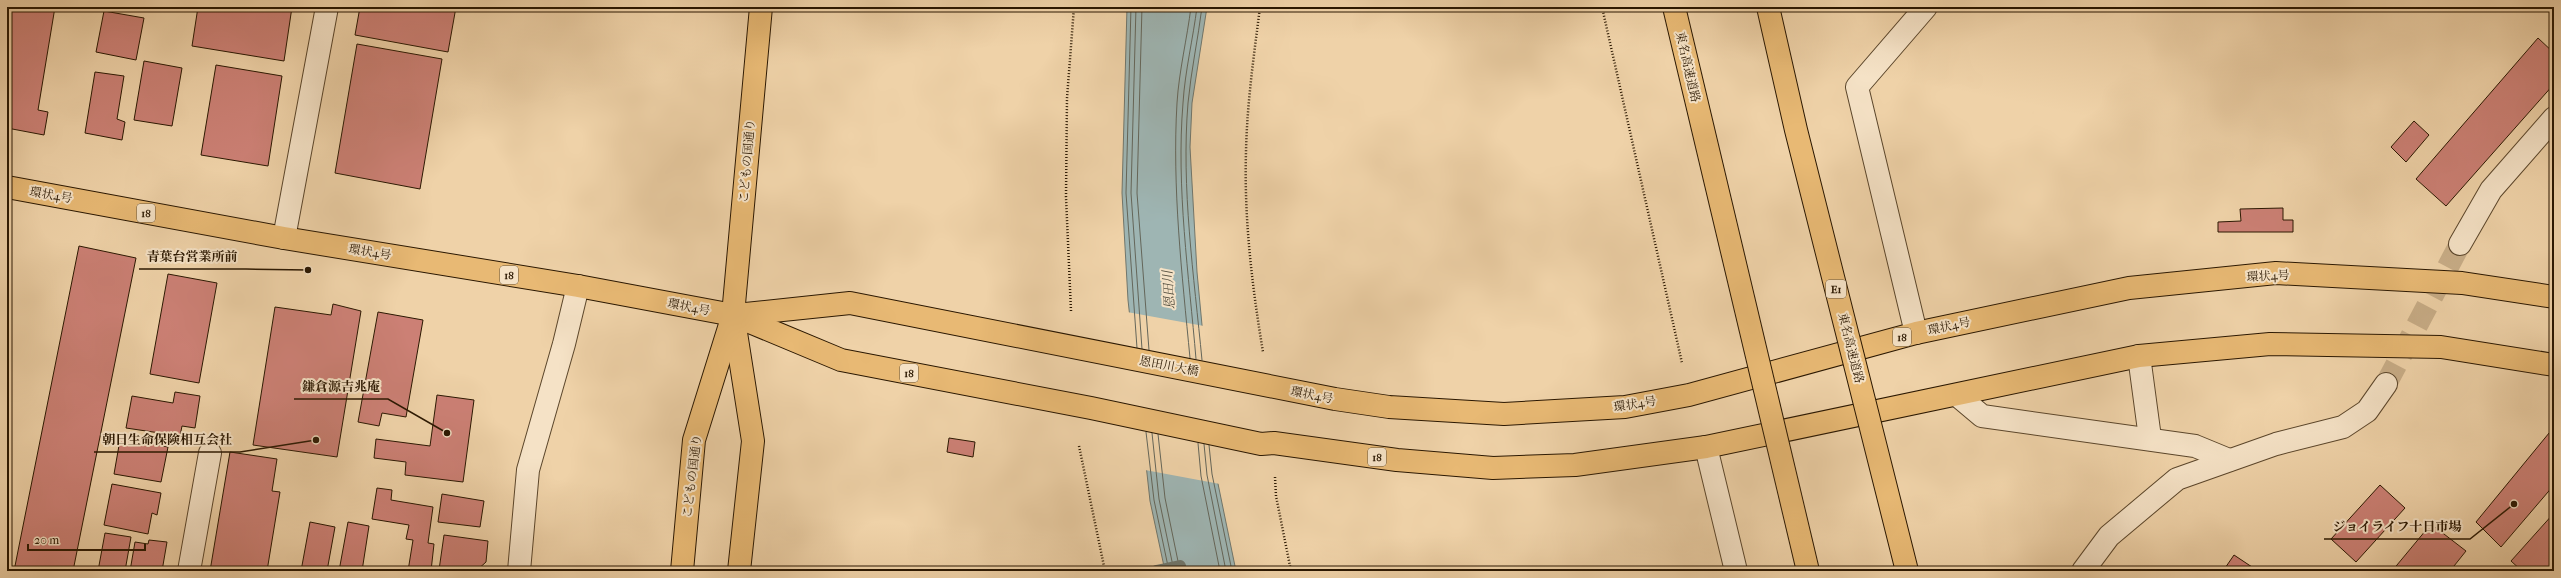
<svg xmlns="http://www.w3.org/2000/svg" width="2561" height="578" font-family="'IM FELL French Canon','Noto Serif JP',serif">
	<rect width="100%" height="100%" fill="#efd2a8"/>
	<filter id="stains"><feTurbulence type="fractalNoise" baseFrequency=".005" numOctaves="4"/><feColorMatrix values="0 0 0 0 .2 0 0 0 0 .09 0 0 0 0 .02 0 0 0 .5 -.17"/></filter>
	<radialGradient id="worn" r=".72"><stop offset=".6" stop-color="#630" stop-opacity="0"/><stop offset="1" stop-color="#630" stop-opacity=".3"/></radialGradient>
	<path fill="#9eb5b3" stroke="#70766c" d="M 1127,7 L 1207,7 L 1192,103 L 1190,147 L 1197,272 L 1216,474 L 1236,571 L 1165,571 L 1150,501 L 1128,300 L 1122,193 Z"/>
	<path fill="#efd2a8" d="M 1127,312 L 1204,326 L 1220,484 L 1145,470 Z"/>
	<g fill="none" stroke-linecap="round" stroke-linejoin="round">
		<g stroke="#64665a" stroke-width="1">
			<path d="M 1131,7 L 1126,193 L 1137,348"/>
			<path d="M 1136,7 L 1131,193 L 1142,349"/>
			<path d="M 1142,7 L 1137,193 L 1149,350"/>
			<path d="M 1190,358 C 1182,274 1172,188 1177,103 C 1179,71 1187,39 1191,7"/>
			<path d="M 1196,359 C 1189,275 1176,188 1183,103 C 1185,71 1193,39 1197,7"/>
			<path d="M 1202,360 C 1194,276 1181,188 1188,103 C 1191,71 1198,39 1202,7"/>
			<path d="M 1146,432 L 1154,500 L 1169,571"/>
			<path d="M 1152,433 L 1159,499 L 1174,571"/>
			<path d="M 1158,434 L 1165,498 L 1180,571"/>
			<path d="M 1198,443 L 1201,476 L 1220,571"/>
			<path d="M 1204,444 L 1207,475 L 1226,571"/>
			<path d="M 1209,445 L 1212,474 L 1232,571"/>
		</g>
		<path stroke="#70766c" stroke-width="12" d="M 1156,571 L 1180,566"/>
	</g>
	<g fill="#cc8075" stroke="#2a1701">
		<path d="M 7,7 L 55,7 L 38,110 L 48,112 L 44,135 L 7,128 Z"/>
		<path d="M 198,7 L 292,7 L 284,61 L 192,46 Z"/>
		<path d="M 360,7 L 456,7 L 448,52 L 355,35 Z"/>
		<path d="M 104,11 L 144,18 L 136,60 L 96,52 Z"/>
		<path d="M 2538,38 L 2554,53 L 2554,84 L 2446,206 L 2416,179 Z"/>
		<path d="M 357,44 L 442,59 L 420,189 L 335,173 Z"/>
		<path d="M 144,61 L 182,68 L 172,126 L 134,120 Z"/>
		<path d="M 216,65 L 282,76 L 268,166 L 201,155 Z"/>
		<path d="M 95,72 L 124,76 L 117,119 L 125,122 L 122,140 L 85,133 Z"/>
		<path d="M 2414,121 L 2429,135 L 2406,162 L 2391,147 Z"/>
		<path d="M 2283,208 L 2283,220 L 2293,220 L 2293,232 L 2218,232 L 2218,222 L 2241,221 L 2240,209 Z"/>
		<path d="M 79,246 L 136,258 L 73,571 L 14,571 Z"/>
		<path d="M 168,274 L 217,283 L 199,383 L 150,374 Z"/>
		<path d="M 333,304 L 361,311 L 337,457 L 253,445 L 275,307 L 331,315 Z"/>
		<path d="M 378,312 L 423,320 L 406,417 L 382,413 L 379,426 L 358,422 Z"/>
		<path d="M 175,392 L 200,396 L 195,428 L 182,426 L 180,436 L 126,428 L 132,396 L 173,403 Z"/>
		<path d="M 437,395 L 474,400 L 463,482 L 405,475 L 406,462 L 374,458 L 376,439 L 430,446 Z"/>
		<path d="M 2554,427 L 2554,485 L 2501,547 L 2476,522 Z"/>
		<path d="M 121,434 L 153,440 L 152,444 L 168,447 L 161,482 L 114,474 Z"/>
		<path d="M 949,438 L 975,442 L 973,457 L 947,452 Z"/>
		<path d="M 230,452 L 277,459 L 272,491 L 280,492 L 267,571 L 210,571 Z"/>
		<path d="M 112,484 L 161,493 L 157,515 L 152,513 L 148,534 L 104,525 Z"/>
		<path d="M 2380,485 L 2405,508 L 2356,562 L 2331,539 Z"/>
		<path d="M 377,488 L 392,490 L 391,500 L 433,507 L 428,543 L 434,544 L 431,571 L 408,571 L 413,540 L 406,539 L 409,525 L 372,519 Z"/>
		<path d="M 442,494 L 484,501 L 480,527 L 438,522 Z"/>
		<path d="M 2554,513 L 2554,571 L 2522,571 L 2511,561 Z"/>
		<path d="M 310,522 L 335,527 L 327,571 L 301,571 Z"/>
		<path d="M 348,522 L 369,526 L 362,571 L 339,571 Z"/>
		<path d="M 2431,524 L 2466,551 L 2450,571 L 2392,571 Z"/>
		<path d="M 105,533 L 131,537 L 125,571 L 98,571 Z"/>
		<path d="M 444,535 L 488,541 L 486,562 L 476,571 L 439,570 Z"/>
		<path d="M 149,540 L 167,542 L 162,571 L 130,571 L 135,542 L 148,544 Z"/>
		<path d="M 2234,555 L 2258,571 L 2223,571 Z"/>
	</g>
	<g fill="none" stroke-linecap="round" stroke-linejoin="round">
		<path stroke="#c8ad87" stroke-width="22" stroke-dasharray="22 11" stroke-linecap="butt" d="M 2386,384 L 2460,244"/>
		<g stroke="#5b462b" stroke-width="24">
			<g id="minor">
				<path d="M 284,238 L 327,7"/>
				<path d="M 2460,244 L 2491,190 L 2554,118"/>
				<path d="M 1916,333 L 1857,87 L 1926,7"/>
				<path d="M 2139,356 L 2150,438"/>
				<path d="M 1957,395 L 1982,416 L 2195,446 L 2229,460"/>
				<path d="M 1706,447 L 1736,571"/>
				<path d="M 189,571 L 210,453"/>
				<path d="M 519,571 L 528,470 L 564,344 L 578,286"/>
				<path d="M 2083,571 L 2109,536 L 2177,479 L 2276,444 L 2343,427 L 2367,411 L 2386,384"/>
			</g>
		</g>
		<g stroke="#2a1701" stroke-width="24">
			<g id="major">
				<path d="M 7,187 L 284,238 L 578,286 L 733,315 L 841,360 L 1091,408 L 1261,444 L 1274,443 L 1397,460 L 1493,468 L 1575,465 L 1706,447 L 2139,356 L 2270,344 L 2441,347 L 2554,365"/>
				<path d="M 736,315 L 850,303 L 1335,399 L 1389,407 L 1504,414 L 1625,407 L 1689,395 L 1916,333 L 2129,288 L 2276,273 L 2462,283 L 2554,297"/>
				<path d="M 734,320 L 753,441 L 739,571"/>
				<path d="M 682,571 L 694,440 L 733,315 L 761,7"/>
			</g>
		</g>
		<g stroke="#2a1701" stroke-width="2.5" stroke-dasharray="1 2" stroke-linecap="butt">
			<path d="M 1260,7 C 1254,55 1247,103 1246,152 C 1244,219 1252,286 1263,352"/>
			<path d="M 1602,7 L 1682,363"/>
			<path d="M 1071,311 L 1066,197 L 1067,98 L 1074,7"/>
			<path d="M 1079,446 L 1105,571"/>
			<path d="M 1275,477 L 1276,496 L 1291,571"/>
		</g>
		<use href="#minor" stroke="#f5e2c6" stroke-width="22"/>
		<use href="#major" stroke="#e8b974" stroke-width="22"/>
		<g stroke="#2a1701" stroke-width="24" stroke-linecap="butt">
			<g id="highway-bridge">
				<path d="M 1674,7 L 1808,571"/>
				<path d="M 1768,7 L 1796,130 L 1907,571"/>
			</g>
		</g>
		<use href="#highway-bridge" stroke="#e8b974" stroke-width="22"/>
	</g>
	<g text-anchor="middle" stroke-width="4" stroke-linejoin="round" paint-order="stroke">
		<g fill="#f5e2c6" stroke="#67543c" stroke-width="1">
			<rect x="137" y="204" width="18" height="18" rx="3"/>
			<rect x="500" y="266" width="18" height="18" rx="3"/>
			<rect x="1826" y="280" width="20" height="18" rx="3"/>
			<rect x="1893" y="328" width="18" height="18" rx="3"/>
			<rect x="900" y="364" width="18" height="18" rx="3"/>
			<rect x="1368" y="448" width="18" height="18" rx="3"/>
		</g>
		<g font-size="11" font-weight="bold" fill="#2a1701">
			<text x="146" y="217">18</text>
			<text x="509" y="279">18</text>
			<text x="1836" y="293">E1</text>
			<text x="1902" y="341">18</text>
			<text x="909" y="377">18</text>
			<text x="1377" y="461">18</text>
		</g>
		<g font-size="12" fill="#2a1701" stroke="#f5e2c6">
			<text transform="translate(1688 67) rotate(77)" y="4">東名高速道路</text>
			<text transform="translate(747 161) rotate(-85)" y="4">こどもの国通り</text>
			<text transform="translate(51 195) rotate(10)" y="4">環状4号</text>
			<text transform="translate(370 252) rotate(9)" y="4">環状4号</text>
			<text transform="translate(2268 276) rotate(-3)" y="4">環状4号</text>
			<text transform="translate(689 307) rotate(11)" y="4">環状4号</text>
			<text transform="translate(1949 326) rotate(-12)" y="4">環状4号</text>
			<text transform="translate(1851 348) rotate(76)" y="4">東名高速道路</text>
			<text transform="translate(1169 366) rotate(11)" y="4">恩田川大橋</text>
			<text transform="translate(1312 395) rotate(11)" y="4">環状4号</text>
			<text transform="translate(1635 404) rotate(-9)" y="4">環状4号</text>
			<text transform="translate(692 476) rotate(-83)" y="4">こどもの国通り</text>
		</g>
		<g font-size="13" font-style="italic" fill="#534e3f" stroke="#f5e2c6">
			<text transform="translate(1168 290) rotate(-94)" y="5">恩田川</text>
		</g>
	</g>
	<path fill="none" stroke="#2a1701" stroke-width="1.5" d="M308 270L246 269H139M447 433L388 399H294M316 440L240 452H94M2514 504L2470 539H2324"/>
	<g fill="#2a1701" stroke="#f5e2c6" stroke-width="1.5">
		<circle cx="308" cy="270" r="4"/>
		<circle cx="447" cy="433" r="4"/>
		<circle cx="316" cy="440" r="4"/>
		<circle cx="2514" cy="504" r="4"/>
	</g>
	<g font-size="13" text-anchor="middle" font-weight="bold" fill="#2a1701" stroke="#f5e2c6" stroke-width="4" stroke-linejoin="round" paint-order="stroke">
		<text x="192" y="261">青葉台営業所前</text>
		<text x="341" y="391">鎌倉源吉兆庵</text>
		<text x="167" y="444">朝日生命保険相互会社</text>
		<text x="2397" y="531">ジョイライフ十日市場</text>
	</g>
	<rect width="2561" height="578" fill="none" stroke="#efd2a8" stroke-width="24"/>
	<rect x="8" y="8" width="2545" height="562" fill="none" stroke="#2a1701" stroke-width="2"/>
	<rect x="12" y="12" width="2537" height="554" fill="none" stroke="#2a1701"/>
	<path d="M28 544v6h117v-6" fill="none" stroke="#2a1701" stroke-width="2"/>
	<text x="34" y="544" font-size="12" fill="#2a1701" stroke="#f5e2c6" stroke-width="3" paint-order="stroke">20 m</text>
	<rect width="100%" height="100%" filter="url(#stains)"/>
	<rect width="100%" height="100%" fill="url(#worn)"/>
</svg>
